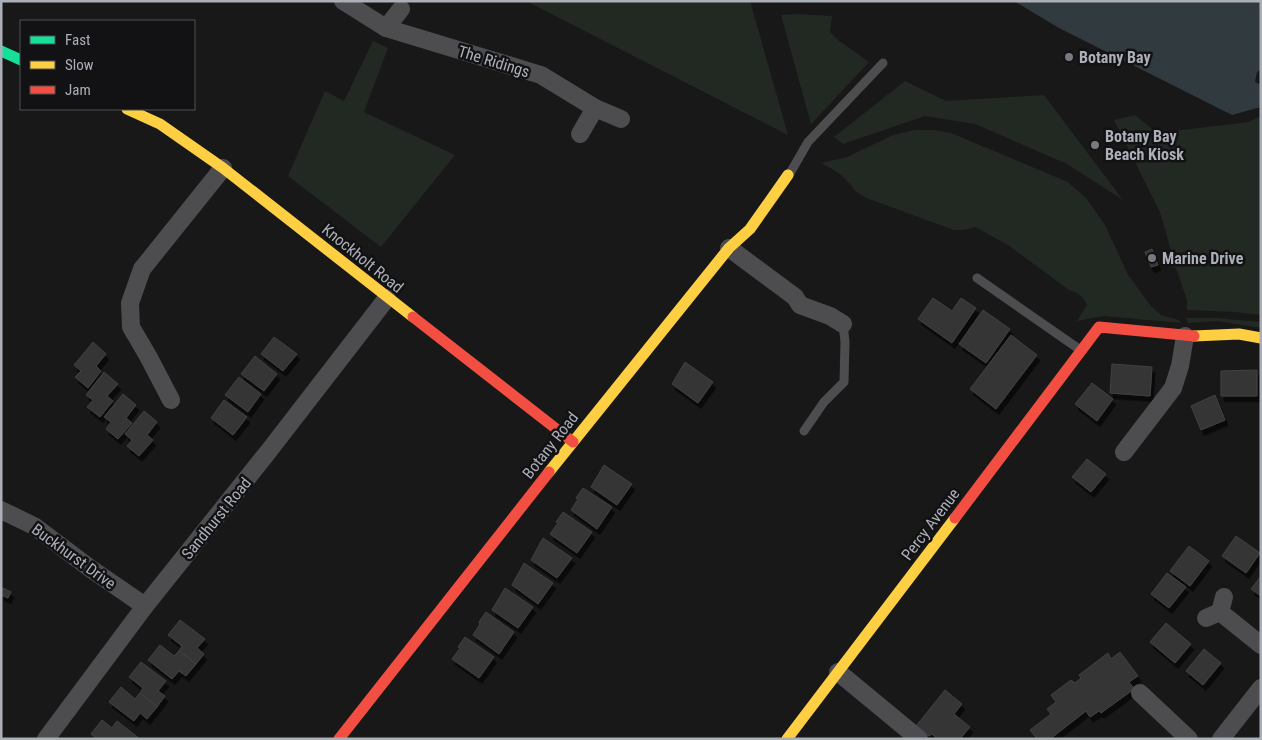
<svg xmlns="http://www.w3.org/2000/svg" width="1262" height="740" font-family="'Roboto Condensed',sans-serif">
	<defs>
		<filter id="shadow"><feDropShadow dx="3" dy="5.5" stdDeviation="0" flood-color="#0009"/></filter>
	</defs>
	<rect width="100%" height="100%" fill="#181818"/>
	<g fill="#222822">
		<path d="M 526,1 L 750,1 L 788,135 Z"/>
		<path d="M 797,14 L 832,16 L 830,32 L 838,40 L 869,62 L 811,124 L 781,15 Z"/>
		<path d="M 373,41 L 388,48 L 364,112 L 455,155 L 381,247 L 288,176 L 325,91 L 344,101 Z"/>
		<path d="M 905,81 L 946,101 L 1044,95 L 1123,200 L 1067,164 L 975,124 L 925,116 L 843,144 L 834,137 Z"/>
		<path d="M 1135,115 L 1152,129 L 1174,131 L 1249,122 L 1261,116 L 1261,315 L 1236,312 L 1187,310 L 1187,300 L 1176,268 L 1170,266 L 1169,262 L 1174,261 L 1160,212 L 1114,120 Z"/>
		<path d="M 915,130 L 934,130 L 951,133 L 1068,182 L 1086,198 L 1096,212 L 1105,225 L 1128,275 L 1151,306 L 1161,315 L 1179,320 L 1181,323 L 1103,316 L 1077,321 L 1087,305 C 1083,296 1079,293 1069,290 L 1008,245 L 975,227 L 964,230 L 954,230 L 866,198 L 854,190 L 851,185 L 839,173 L 821,163 L 847,157 L 893,135 Z"/>
		<path d="M 1186,318 L 1215,318 L 1261,322 L 1261,328 L 1217,321 L 1188,323 Z"/>
	</g>
	<path fill="#313a3e" d="M 1014,1 L 1261,1 L 1261,69 L 1257,72 L 1255,82 L 1261,85 L 1261,107 L 1232,115 L 1059,28 Z"/>
	<g fill="#343435" stroke="#414244" filter="url(#shadow)">
		<path d="M 1152,249 L 1158,265 L 1151,267 L 1145,252 Z"/>
		<path d="M 933,298 L 952,311 L 961,298 L 976,308 L 952,343 L 918,319 Z"/>
		<path d="M 983,310 L 1010,329 L 986,363 L 959,344 Z"/>
		<path d="M 1011,335 L 1037,355 L 996,409 L 970,389 Z"/>
		<path d="M 274,337 L 297,354 L 283,371 L 261,354 Z"/>
		<path d="M 93,342 L 106,354 L 96,366 L 101,371 L 88,388 L 75,377 L 81,371 L 74,365 Z"/>
		<path d="M 255,356 L 277,374 L 264,391 L 241,374 Z"/>
		<path d="M 685,362 L 713,382 L 698,403 L 672,384 Z"/>
		<path d="M 1112,364 L 1152,367 L 1150,396 L 1110,393 Z"/>
		<path d="M 1257,370 L 1257,396 L 1221,396 L 1221,371 Z"/>
		<path d="M 104,372 L 118,384 L 107,396 L 113,401 L 100,417 L 87,407 L 93,400 L 86,395 Z"/>
		<path d="M 239,377 L 261,394 L 248,412 L 225,395 Z"/>
		<path d="M 1092,383 L 1113,399 L 1097,421 L 1075,404 Z"/>
		<path d="M 123,394 L 136,405 L 126,418 L 132,423 L 118,439 L 106,429 L 111,422 L 104,417 Z"/>
		<path d="M 1215,395 L 1225,420 L 1201,430 L 1191,406 Z"/>
		<path d="M 224,400 L 247,417 L 233,435 L 211,418 Z"/>
		<path d="M 144,411 L 157,422 L 147,435 L 153,440 L 139,456 L 127,446 L 132,440 L 125,434 Z"/>
		<path d="M 1087,459 L 1106,474 L 1091,492 L 1072,477 Z"/>
		<path d="M 604,465 L 632,484 L 617,505 L 591,487 Z"/>
		<path d="M 583,488 L 612,507 L 597,529 L 571,510 L 578,499 L 576,498 Z"/>
		<path d="M 563,512 L 592,532 L 577,553 L 550,534 L 558,523 L 556,522 Z"/>
		<path d="M 1236,536 L 1260,553 L 1246,573 L 1222,556 Z"/>
		<path d="M 543,538 L 572,558 L 557,578 L 531,560 Z"/>
		<path d="M 1189,546 L 1209,561 L 1190,586 L 1170,571 Z"/>
		<path d="M 524,563 L 553,583 L 538,604 L 512,585 Z"/>
		<path d="M 1167,573 L 1186,587 L 1169,608 L 1151,594 Z"/>
		<path d="M 1261,576 L 1261,596 L 1251,589 Z"/>
		<path d="M 1,587 L 11,592 L 8,598 L 1,595 Z"/>
		<path d="M 505,588 L 533,607 L 518,628 L 492,610 Z"/>
		<path d="M 486,612 L 514,632 L 499,654 L 473,635 L 480,624 L 479,622 Z"/>
		<path d="M 180,620 L 205,639 L 197,648 L 204,654 L 196,664 L 179,651 L 182,646 L 168,635 Z"/>
		<path d="M 1166,623 L 1191,644 L 1175,663 L 1150,642 Z"/>
		<path d="M 465,637 L 494,657 L 479,678 L 452,659 L 460,648 L 458,647 Z"/>
		<path d="M 160,645 L 174,656 L 179,651 L 196,664 L 186,676 L 179,671 L 172,679 L 148,660 Z"/>
		<path d="M 1204,649 L 1221,663 L 1203,685 L 1186,671 Z"/>
		<path d="M 1120,652 L 1138,676 L 1129,682 L 1134,689 L 1101,713 L 1099,711 L 1090,717 L 1086,711 L 1050,739 L 1037,739 L 1030,730 L 1051,714 L 1047,709 L 1056,702 L 1051,695 L 1071,680 L 1075,683 L 1081,678 L 1079,675 L 1108,653 L 1111,659 Z"/>
		<path d="M 141,662 L 166,681 L 158,691 L 165,696 L 157,707 L 140,693 L 143,688 L 129,677 Z"/>
		<path d="M 121,687 L 135,699 L 140,693 L 157,707 L 147,719 L 140,713 L 134,721 L 109,702 Z"/>
		<path d="M 945,690 L 962,704 L 954,714 L 970,727 L 960,739 L 937,739 L 932,734 L 929,736 L 916,726 Z"/>
		<path d="M 102,720 L 112,728 L 117,721 L 140,739 L 97,739 L 91,734 Z"/>
	</g>
	<g fill="none" stroke-linecap="round" stroke-linejoin="round">
		<g stroke="#4d4d50" stroke-width="9">
			<path d="M 789,175 L 808,142 L 883,63"/>
			<path d="M 977,278 L 1079,349"/>
			<path d="M 804,431 L 824,402 L 844,382 L 845,342 L 843,324"/>
		</g>
		<g stroke="#4d4d50" stroke-width="18">
			<path d="M 343,1 L 386,28 L 541,75 L 595,108 L 621,119"/>
			<path d="M 386,28 L 401,9"/>
			<path d="M 580,134 L 595,108"/>
			<path d="M 729,248 L 795,297 L 800,305 L 830,316 L 843,324"/>
			<path d="M 171,400 L 148,356 L 131,327 L 130,303 L 142,269 L 223,168"/>
			<path d="M 1124,452 L 1173,388 L 1180,366 L 1185,336"/>
			<path d="M 1,510 L 34,526 L 91,569 L 145,606"/>
			<path d="M 1220,612 L 1261,645"/>
			<path d="M 1206,618 L 1220,612 L 1224,597"/>
			<path d="M 838,672 L 919,739"/>
			<path d="M 1140,693 L 1189,739"/>
			<path d="M 46,739 L 145,606 L 268,452 L 387,298"/>
			<path d="M 1221,739 L 1261,688"/>
		</g>
		<path stroke="#16e098" stroke-width="11" d="M 1,51 L 21,60"/>
		<g stroke="#ffcf43" stroke-width="11">
			<path d="M 127,109 L 160,124 L 223,168 L 413,317"/>
			<path d="M 1194,336 L 1239,334 L 1261,338"/>
			<path d="M 549,472 L 729,248 L 750,229 L 788,175"/>
			<path d="M 787,739 L 955,518"/>
		</g>
		<g stroke="#f24e42" stroke-width="11">
			<path d="M 413,317 L 573,442"/>
			<path d="M 955,518 L 1099,327 L 1194,336"/>
			<path d="M 339,739 L 549,472"/>
		</g>
	</g>
	<g fill="#787a7f" stroke="#121214" stroke-width="2">
		<circle cx="1069" cy="57" r="5"/>
		<circle cx="1095" cy="145" r="5"/>
		<circle cx="1152" cy="258" r="5"/>
	</g>
	<g text-anchor="middle" stroke-width="5" stroke-linejoin="round" paint-order="stroke">
		<g font-size="16" font-weight="bold" fill="#abafb7" stroke="#121214" text-anchor="start">
			<text x="1079" y="63">Botany Bay</text>
			<text x="1105" y="142">Botany Bay<tspan x="1105" dy="18">Beach Kiosk</tspan></text>
			<text x="1162" y="264">Marine Drive</text>
		</g>
		<g font-size="16" fill="#abafb7" stroke="#121214">
			<text transform="translate(494 61) rotate(17)" y="6">The Ridings</text>
			<text transform="translate(363 258) rotate(39)" y="6">Knockholt Road</text>
			<text transform="translate(550 445) rotate(-52)" y="6">Botany Road</text>
			<text transform="translate(216 518) rotate(-51)" y="6">Sandhurst Road</text>
			<text transform="translate(930 524) rotate(-53)" y="6">Percy Avenue</text>
			<text transform="translate(74 556) rotate(36)" y="6">Buckhurst Drive</text>
		</g>
	</g>
	<rect width="1262" height="740" fill="none" stroke="#abafb7" stroke-width="5"/>
	<rect x="20" y="20" width="175" height="90" fill="#121214" stroke="#4f5155"/>
	<rect x="30" y="36" width="25" height="8" fill="#16e098" stroke="#4f5155"/>
	<text x="65" y="45" font-size="15" fill="#abafb7">Fast</text>
	<rect x="30" y="61" width="25" height="8" fill="#ffcf43" stroke="#4f5155"/>
	<text x="65" y="70" font-size="15" fill="#abafb7">Slow</text>
	<rect x="30" y="86" width="25" height="8" fill="#f24e42" stroke="#4f5155"/>
	<text x="65" y="95" font-size="15" fill="#abafb7">Jam</text>
</svg>
